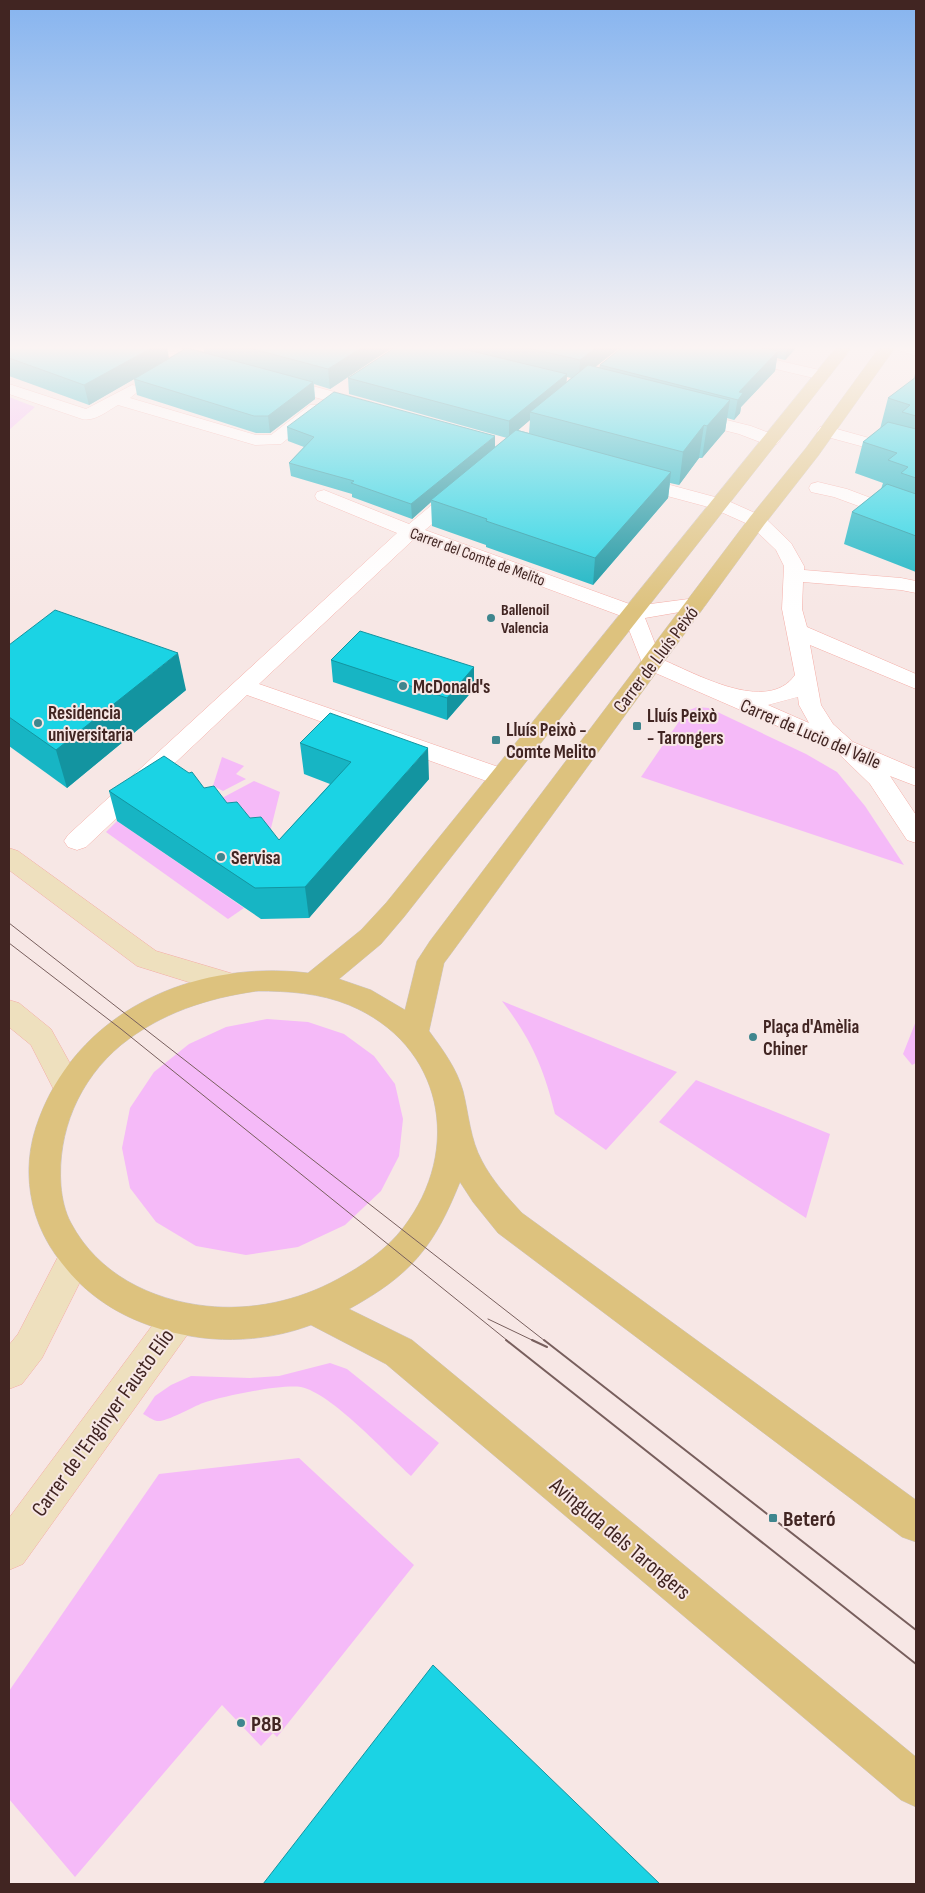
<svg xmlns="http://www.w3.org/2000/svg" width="925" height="1893" font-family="'Sofia Sans Condensed',sans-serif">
	<rect width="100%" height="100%" fill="#f7e7e5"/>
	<g fill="#f5baf8">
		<path d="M 9,397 L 35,407 L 9,430 Z"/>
		<path d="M 697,707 L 709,708 L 806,754 L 837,772 L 865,806 L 904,865 L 641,777 L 682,717 L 687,711 Z"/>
		<path d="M 222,757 L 244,766 L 236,774 L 246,779 L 223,791 L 213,786 Z"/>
		<path d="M 254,781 L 280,792 L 266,848 L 207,806 Z"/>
		<path d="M 117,821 L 244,908 L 228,919 L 106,832 Z"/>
		<path d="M 502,1001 L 677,1072 L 606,1150 L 555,1114 C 544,1068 531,1039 502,1001 Z"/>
		<path d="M 267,1019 L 308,1022 L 344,1034 L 374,1056 L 395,1084 L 403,1119 L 399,1156 L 381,1191 L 345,1225 L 298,1247 L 246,1255 L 196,1246 L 156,1222 L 130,1188 L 122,1148 L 130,1108 L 154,1072 L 189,1044 L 226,1027 Z"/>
		<path d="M 916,1021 L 916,1063 L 912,1065 L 903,1054 Z"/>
		<path d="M 696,1080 L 830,1134 L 806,1218 L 659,1122 Z"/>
		<path d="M 330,1363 L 347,1369 L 439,1443 L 411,1476 C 387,1454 331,1393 301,1387 C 281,1384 223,1396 203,1403 C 192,1407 167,1422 157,1421 C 152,1420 147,1416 143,1414 L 155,1396 L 171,1385 L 191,1376 L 250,1378 L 279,1376 Z"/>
		<path d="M 299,1458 L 414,1565 L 277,1737 L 273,1733 L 261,1746 L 222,1705 L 75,1877 L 9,1799 L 9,1691 L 159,1474 Z"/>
	</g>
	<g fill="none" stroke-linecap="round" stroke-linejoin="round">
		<g stroke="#f5aca5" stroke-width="1">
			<g id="street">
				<path d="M 138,345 L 162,345 L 217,360 L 219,363 L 217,366 L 211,368 L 140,348 Z"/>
				<path d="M 685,345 L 711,345 L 828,372 L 830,375 L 828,378 L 822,380 L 687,348 Z"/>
				<path d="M 890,345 L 916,346 L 916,356 L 892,348 Z"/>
				<path d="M 279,377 L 372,402 L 374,406 L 372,410 L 366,411 L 273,386 L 271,382 L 273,378 Z"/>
				<path d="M 9,384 L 86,409 L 132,385 L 138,386 L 140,390 L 130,398 L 256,435 L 271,435 L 310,405 L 322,405 L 325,409 L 281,444 L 255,445 L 118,405 C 107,411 95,422 82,419 L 9,394 Z"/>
				<path d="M 690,411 L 751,426 L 777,436 L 780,440 L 777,444 L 771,445 L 765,444 L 739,434 L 684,420 L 681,416 L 684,412 Z"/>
				<path d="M 826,426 L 916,451 L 916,461 L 820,435 L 817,431 L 820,427 Z"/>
				<path d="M 633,475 L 726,500 L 764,517 L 791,543 L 804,566 L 804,570 L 901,578 L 916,581 L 916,593 L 901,590 L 803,582 L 802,609 L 807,627 L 916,674 L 916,689 L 810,645 L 821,705 L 833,724 L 853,742 L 916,769 L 916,786 L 890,776 L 916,815 L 916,843 L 907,840 L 870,784 L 837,752 L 644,668 L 624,617 L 414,539 L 259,684 L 510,771 L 513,777 L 510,783 L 501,785 L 492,783 L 247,695 L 86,847 L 77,850 L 68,847 L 64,841 L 68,835 L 397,533 L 317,500 L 315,496 L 317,492 L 324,490 L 409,524 L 452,488 L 459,486 L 466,488 L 468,492 L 466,496 L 425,530 L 635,606 L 696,598 L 703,600 L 706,604 L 703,608 L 645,618 L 661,659 C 695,673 767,715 795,675 L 782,609 L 784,566 L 776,550 L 750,525 L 712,508 L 626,485 L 624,481 L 626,477 ZM 798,697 L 799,705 L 809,723 L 768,705 Z"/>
				<path d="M 818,482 L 847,489 L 916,515 L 916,527 L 834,497 L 811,492 L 809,488 L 811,484 Z"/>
			</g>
		</g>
		<g stroke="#f5aca5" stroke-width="1">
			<g id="secondary">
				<path d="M 9,848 L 18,851 L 156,951 L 237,975 L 241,983 L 237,991 L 227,994 L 137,966 L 9,870 Z"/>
				<path d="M 9,1000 L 19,1003 L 51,1029 L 83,1087 L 79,1096 L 68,1099 L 57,1096 L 31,1045 L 9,1027 Z"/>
				<path d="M 75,1243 L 87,1247 L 92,1258 L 42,1358 L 22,1384 L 9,1389 L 9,1345 L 18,1334 L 63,1247 Z"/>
				<path d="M 178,1303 L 190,1307 L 195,1319 L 190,1331 L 23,1564 L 9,1570 L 9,1518 L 166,1307 Z"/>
			</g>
		</g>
		<g stroke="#cec6c6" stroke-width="1">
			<path id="primary" d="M 838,345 L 854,345 L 404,917 L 381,944 L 339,979 L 371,990 L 405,1010 L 417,961 L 430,941 L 750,517 L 806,448 L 881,345 L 897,345 L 818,456 L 764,525 L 450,955 L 444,963 L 429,1031 C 443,1050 457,1069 463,1091 C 469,1115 470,1139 482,1161 C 492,1180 507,1197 522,1213 L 916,1500 L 916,1542 L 902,1537 L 498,1233 L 473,1202 L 460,1182 C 434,1247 411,1275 349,1309 L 412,1340 L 916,1757 L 916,1807 L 901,1800 L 386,1364 L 311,1325 C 260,1344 205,1344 154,1327 C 112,1313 80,1290 55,1254 C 29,1217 22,1170 36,1127 C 74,1012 193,959 308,973 L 361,930 L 386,903 ZM 257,991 C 288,991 320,993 349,1005 C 443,1044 464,1149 403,1228 C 386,1250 362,1266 338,1279 C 298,1301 251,1311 206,1306 C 151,1300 98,1274 71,1223 C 65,1212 62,1198 61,1186 C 57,1132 79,1080 121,1045 C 161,1013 207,998 257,991 Z"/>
		</g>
		<use href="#street" fill="#fff" fill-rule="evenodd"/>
		<use href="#secondary" fill="#eee0be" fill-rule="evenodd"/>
		<use href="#primary" fill="#ddc27e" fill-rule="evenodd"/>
		<g stroke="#785f5d" stroke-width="1">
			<path d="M 9,923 L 545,1341"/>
			<path d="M 9,943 L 121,1029 L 508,1341"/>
			<path d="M 488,1319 L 534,1341"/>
		</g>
		<g stroke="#785f5d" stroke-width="2">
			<path d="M 506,1340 L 916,1664"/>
			<path d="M 532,1340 L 547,1347"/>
			<path d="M 544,1340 L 916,1630"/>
		</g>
	</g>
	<g fill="#17b5c4" fill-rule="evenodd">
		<path d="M 9,345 L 169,358 L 184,349 L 167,345 L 195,345 L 188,348 L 204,352 L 203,345 L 202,345 L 396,345 L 330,389 L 314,384 L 315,399 L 270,433 L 256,433 L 137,395 L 134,379 L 89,405 L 9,376 Z"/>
		<path d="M 399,345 L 623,345 L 595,367 L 599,368 L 600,365 L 625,345 L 799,345 L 785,360 L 777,358 L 775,371 L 741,407 L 740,413 L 734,420 L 727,418 L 725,431 L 702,458 L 699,458 L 679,485 L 670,483 L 668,498 L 593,585 L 486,547 L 486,545 L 432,526 L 431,502 L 412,519 L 352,497 L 352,494 L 291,476 L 289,463 L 304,447 L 288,441 L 287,427 L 495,447 L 507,438 L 349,394 L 348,378 ZM 567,377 L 571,378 L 566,382 ZM 530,420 L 529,433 L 518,430 Z"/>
		<path d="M 916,369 L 916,572 L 844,544 L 852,512 L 881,489 L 883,483 L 855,473 L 863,442 L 880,429 L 888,398 L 915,379 L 914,378 Z"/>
		<path d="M 9,645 L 186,690 L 67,788 L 9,746 Z"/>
		<path d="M 331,660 L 474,667 L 474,689 L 447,720 L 333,682 Z"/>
		<path d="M 300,743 L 429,779 L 309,918 L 261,919 L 117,821 L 109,791 L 204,788 L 250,818 L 279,840 L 330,784 L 304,774 Z"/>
	</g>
	<g fill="#1394a0">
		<path d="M 157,345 L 167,345 L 169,359 L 89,405 L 84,385 Z"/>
		<path d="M 184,345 L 196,345 L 185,349 Z"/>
		<path d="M 366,345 L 396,345 L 330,389 L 328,369 Z"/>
		<path d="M 600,345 L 623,345 L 579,380 L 580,360 Z"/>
		<path d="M 788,345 L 799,345 L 785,360 Z"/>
		<path d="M 778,351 L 775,371 L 741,407 L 740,413 L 734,420 L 739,392 Z"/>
		<path d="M 567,374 L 566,391 L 530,412 L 530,420 L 509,438 L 509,421 Z"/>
		<path d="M 313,382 L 315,399 L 270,433 L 268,416 Z"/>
		<path d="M 730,400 L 725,431 L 702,458 L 707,426 Z"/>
		<path d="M 704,425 L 699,458 L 679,485 L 683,452 Z"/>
		<path d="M 495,436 L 495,450 L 431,500 L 431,502 L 412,519 L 411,504 Z"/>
		<path d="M 671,472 L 668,498 L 593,585 L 595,558 Z"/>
		<path d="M 178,653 L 186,690 L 67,788 L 56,750 Z"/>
		<path d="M 474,667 L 474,689 L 447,720 L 447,698 Z"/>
		<path d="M 428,748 L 429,779 L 309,918 L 305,887 Z"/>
	</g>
	<g fill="#1bd3e4" stroke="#1394a0">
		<path d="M 9,345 L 157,345 L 84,385 L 9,358 Z"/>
		<path d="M 238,345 L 366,345 L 328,369 Z"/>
		<path d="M 399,345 L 447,345 L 567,374 L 509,421 L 348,378 Z"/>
		<path d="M 515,345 L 600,345 L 580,360 Z"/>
		<path d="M 625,345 L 749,345 L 778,351 L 739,392 L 743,393 L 738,400 L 600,365 Z"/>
		<path d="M 187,348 L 313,382 L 268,416 L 254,416 L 134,379 Z"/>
		<path d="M 588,365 L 730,400 L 707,426 L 704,425 L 683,452 L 530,412 Z"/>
		<path d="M 916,377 L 916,416 L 902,412 L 910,405 L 888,398 Z"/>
		<path d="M 334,392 L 495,436 L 411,504 L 351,483 L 354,481 L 289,463 L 314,437 L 287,427 Z"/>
		<path d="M 888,422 L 916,429 L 916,478 L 901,473 L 908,467 L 888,460 L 897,453 L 863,442 Z"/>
		<path d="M 516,430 L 671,472 L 595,558 L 486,521 L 487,519 L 431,500 Z"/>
		<path d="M 887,484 L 916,494 L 916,536 L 852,512 Z"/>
		<path d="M 55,610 L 178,653 L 56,750 L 9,717 L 9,645 Z"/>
		<path d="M 360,631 L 474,667 L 447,698 L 331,660 Z"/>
		<path d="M 330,713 L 428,748 L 305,887 L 255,888 L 109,791 L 164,756 L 189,773 L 192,772 L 204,788 L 214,786 L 227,803 L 237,802 L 250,818 L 261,817 L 279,840 L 351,762 L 300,743 Z"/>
		<path d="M 433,1665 L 660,1884 L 263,1884 Z"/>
	</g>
	<linearGradient id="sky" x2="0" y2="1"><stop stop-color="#86b4ef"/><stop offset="0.57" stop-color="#fbf4f3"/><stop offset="1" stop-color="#fbf4f3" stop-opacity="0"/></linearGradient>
	<rect width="925" height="610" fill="url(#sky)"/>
	<g fill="#3f868e" stroke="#f7e7e5" stroke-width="2">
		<circle cx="491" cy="618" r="5"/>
		<circle cx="403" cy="686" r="5"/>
		<circle cx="38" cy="723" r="5"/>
		<rect x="632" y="721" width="10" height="10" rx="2.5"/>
		<rect x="491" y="735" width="10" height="10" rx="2.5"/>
		<circle cx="221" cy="857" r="5"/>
		<circle cx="753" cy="1037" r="5"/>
		<rect x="768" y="1513" width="10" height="10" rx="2.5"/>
		<circle cx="241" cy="1723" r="5"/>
	</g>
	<g text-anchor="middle" stroke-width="4" stroke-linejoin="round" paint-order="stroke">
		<g font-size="16" fill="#412522" stroke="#f7e7e5">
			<text transform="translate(478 556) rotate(20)" y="6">Carrer del Comte de Melito</text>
		</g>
		<g font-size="16" font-weight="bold" fill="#412522" stroke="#f7e7e5" text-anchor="start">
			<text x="501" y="615">Ballenoil<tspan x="501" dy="18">Valencia</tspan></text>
		</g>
		<g font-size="19" fill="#412522" stroke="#f7e7e5">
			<text transform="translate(655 659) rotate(-53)" y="7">Carrer de Lluís Peixó</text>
			<text transform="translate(811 733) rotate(23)" y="7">Carrer de Lucio del Valle</text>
		</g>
		<g font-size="19" font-weight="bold" fill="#412522" stroke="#f7e7e5" text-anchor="start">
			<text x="413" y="693">McDonald's</text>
			<text x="48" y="719">Residencia<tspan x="48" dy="22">universitaria</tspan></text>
			<text x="647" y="722">Lluís Peixò<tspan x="647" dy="22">- Tarongers</tspan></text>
			<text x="506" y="736">Lluís Peixò -<tspan x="506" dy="22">Comte Melito</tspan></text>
			<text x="231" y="864">Servisa</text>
			<text x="763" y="1033">Plaça d'Amèlia<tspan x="763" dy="22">Chiner</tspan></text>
		</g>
		<g font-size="22" fill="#412522" stroke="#f7e7e5">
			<text transform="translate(102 1422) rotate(-54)" y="8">Carrer de l'Enginyer Fausto Elío</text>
			<text transform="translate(621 1538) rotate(40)" y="8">Avinguda dels Tarongers</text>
		</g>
		<g font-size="22" font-weight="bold" fill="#412522" stroke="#f7e7e5" text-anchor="start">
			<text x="783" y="1526">Beteró</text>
			<text x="251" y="1731">P8B</text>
		</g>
	</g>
	<rect width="925" height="1893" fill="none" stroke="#412522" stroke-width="20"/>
</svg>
